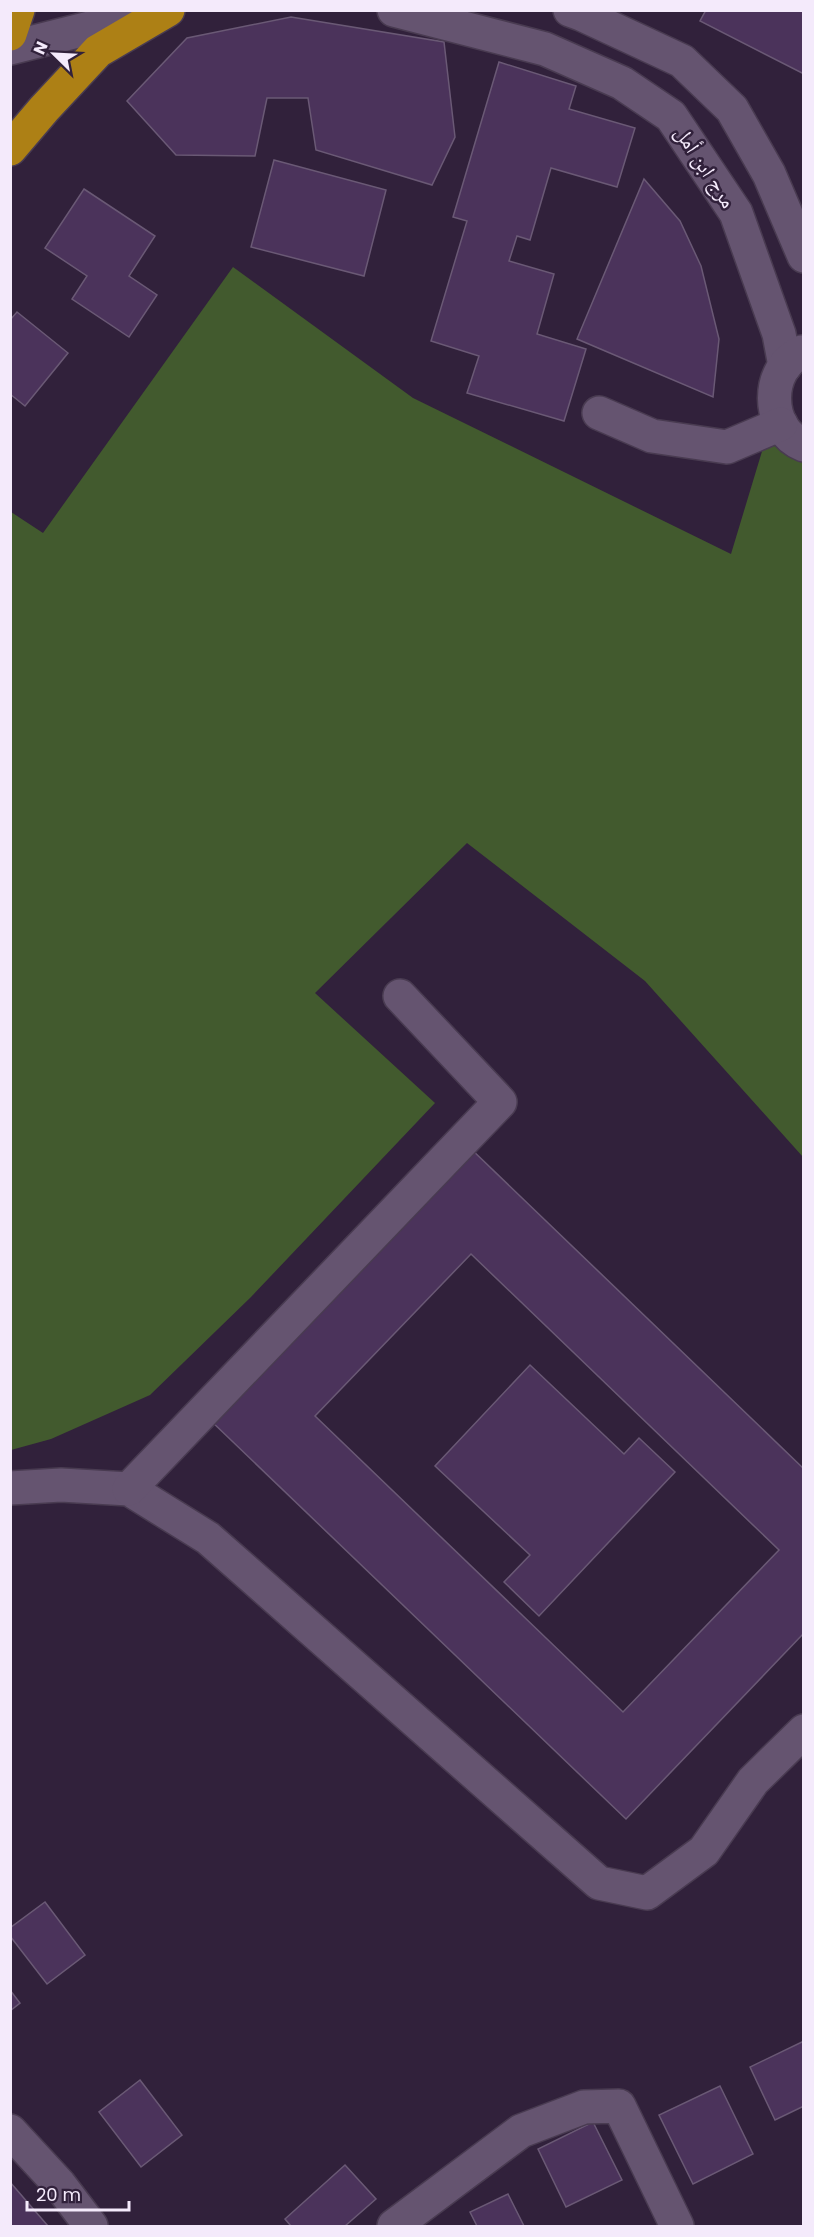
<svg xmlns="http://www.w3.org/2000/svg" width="814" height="2237" font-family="Poppins,'Noto Naskh Arabic',sans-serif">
	<rect width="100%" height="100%" fill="#31213b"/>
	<path fill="#425a2e" d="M 233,267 L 413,398 L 731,554 L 766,438 L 803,453 L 803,1157 L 645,981 L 467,843 L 315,993 L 435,1103 L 251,1297 L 150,1395 L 51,1439 L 11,1450 L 11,512 L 43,533 Z"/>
	<g fill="#4b335b" stroke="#6a5975" stroke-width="1.5" fill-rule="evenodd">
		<path d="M 706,10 L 804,10 L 804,74 L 700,21 Z"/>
		<path d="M 291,17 L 444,42 L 455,137 L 432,185 L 316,150 L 308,98 L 267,98 L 255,156 L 176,155 L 127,101 L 187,38 Z"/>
		<path d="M 499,62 L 576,86 L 569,109 L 635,128 L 617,187 L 551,168 L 530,240 L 517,236 L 509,261 L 554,274 L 537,334 L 586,349 L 564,421 L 467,393 L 479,356 L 431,341 L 467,221 L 453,217 Z"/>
		<path d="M 274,160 L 386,190 L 364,276 L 251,247 Z"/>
		<path d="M 644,179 L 680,221 L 701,266 L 719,339 L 713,397 L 577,339 Z"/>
		<path d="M 84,189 L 155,236 L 129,276 L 157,295 L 129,337 L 72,299 L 87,276 L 45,248 Z"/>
		<path d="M 17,312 L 68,353 L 25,406 L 10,394 L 10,320 Z"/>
		<path d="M 468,1146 L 804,1469 L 804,1633 L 626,1819 L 208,1418 ZM 471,1254 L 779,1550 L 623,1712 L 315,1416 Z"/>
		<path d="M 530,1365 L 624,1454 L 639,1438 L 675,1472 L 539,1616 L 504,1582 L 530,1555 L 435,1466 Z"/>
		<path d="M 45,1902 L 85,1955 L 47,1984 L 10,1936 L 10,1928 Z"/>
		<path d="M 10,1990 L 20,2003 L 10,2011 Z"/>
		<path d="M 804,2041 L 804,2106 L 775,2120 L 750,2067 Z"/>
		<path d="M 140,2080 L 182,2135 L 141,2167 L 99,2112 Z"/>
		<path d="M 720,2086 L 753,2154 L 693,2184 L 659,2115 Z"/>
		<path d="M 593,2122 L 622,2180 L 566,2207 L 538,2149 Z"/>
		<path d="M 345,2165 L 376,2199 L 345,2226 L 291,2226 L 285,2219 Z"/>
		<path d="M 10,2182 L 48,2226 L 10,2226 Z"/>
		<path d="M 508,2194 L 524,2226 L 477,2226 L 470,2212 Z"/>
	</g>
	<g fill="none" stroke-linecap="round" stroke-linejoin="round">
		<g stroke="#493b51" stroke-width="36">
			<g id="minor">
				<path d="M 394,10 L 545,49 L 622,83 L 671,116 L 736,213 L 779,334 L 785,366"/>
				<path d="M 570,10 L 581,14 L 682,61 L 732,109 L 769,174 L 804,256"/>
				<path d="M 10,48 L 157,11"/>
				<path d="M 802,352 C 765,368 765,430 804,445"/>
				<path d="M 599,413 L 652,436 L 727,447 L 781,424"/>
				<path d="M 10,1488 L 61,1485 L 129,1489 L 208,1538 L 599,1883 L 647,1893 L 704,1851 L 753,1781 L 804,1731"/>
				<path d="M 129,1489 L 500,1102 L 400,996"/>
				<path d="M 10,2131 L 59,2184 L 91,2226"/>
				<path d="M 394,2226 L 521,2131 L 584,2107 L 619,2106 L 677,2226"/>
			</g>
		</g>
		<g stroke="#493b51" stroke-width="36">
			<g id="highway">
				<path d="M 10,34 L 18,10"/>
				<path d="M 10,149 L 44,109 L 98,51 L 168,10"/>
			</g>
		</g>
		<use href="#minor" stroke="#655470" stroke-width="33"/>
		<use href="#highway" stroke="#ad8015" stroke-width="33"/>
	</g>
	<g text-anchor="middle" stroke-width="5" stroke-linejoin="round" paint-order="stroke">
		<g font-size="21" fill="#f4eafb" stroke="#31213b">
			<text transform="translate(705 167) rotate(57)" y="7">مرج ابن أمل</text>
		</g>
	</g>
	<rect width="814" height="2237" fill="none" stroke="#f4eafb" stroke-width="24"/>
	<g transform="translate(54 54) rotate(294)" stroke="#31213b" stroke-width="4.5" paint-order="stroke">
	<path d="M0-4.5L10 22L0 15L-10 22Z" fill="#f4eafb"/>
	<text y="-9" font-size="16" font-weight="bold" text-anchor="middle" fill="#f4eafb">N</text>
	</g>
	<path d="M27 2201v9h102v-9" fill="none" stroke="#f4eafb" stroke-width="3"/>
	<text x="36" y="2201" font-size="18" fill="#f4eafb" stroke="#31213b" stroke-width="4.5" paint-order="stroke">20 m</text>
</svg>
